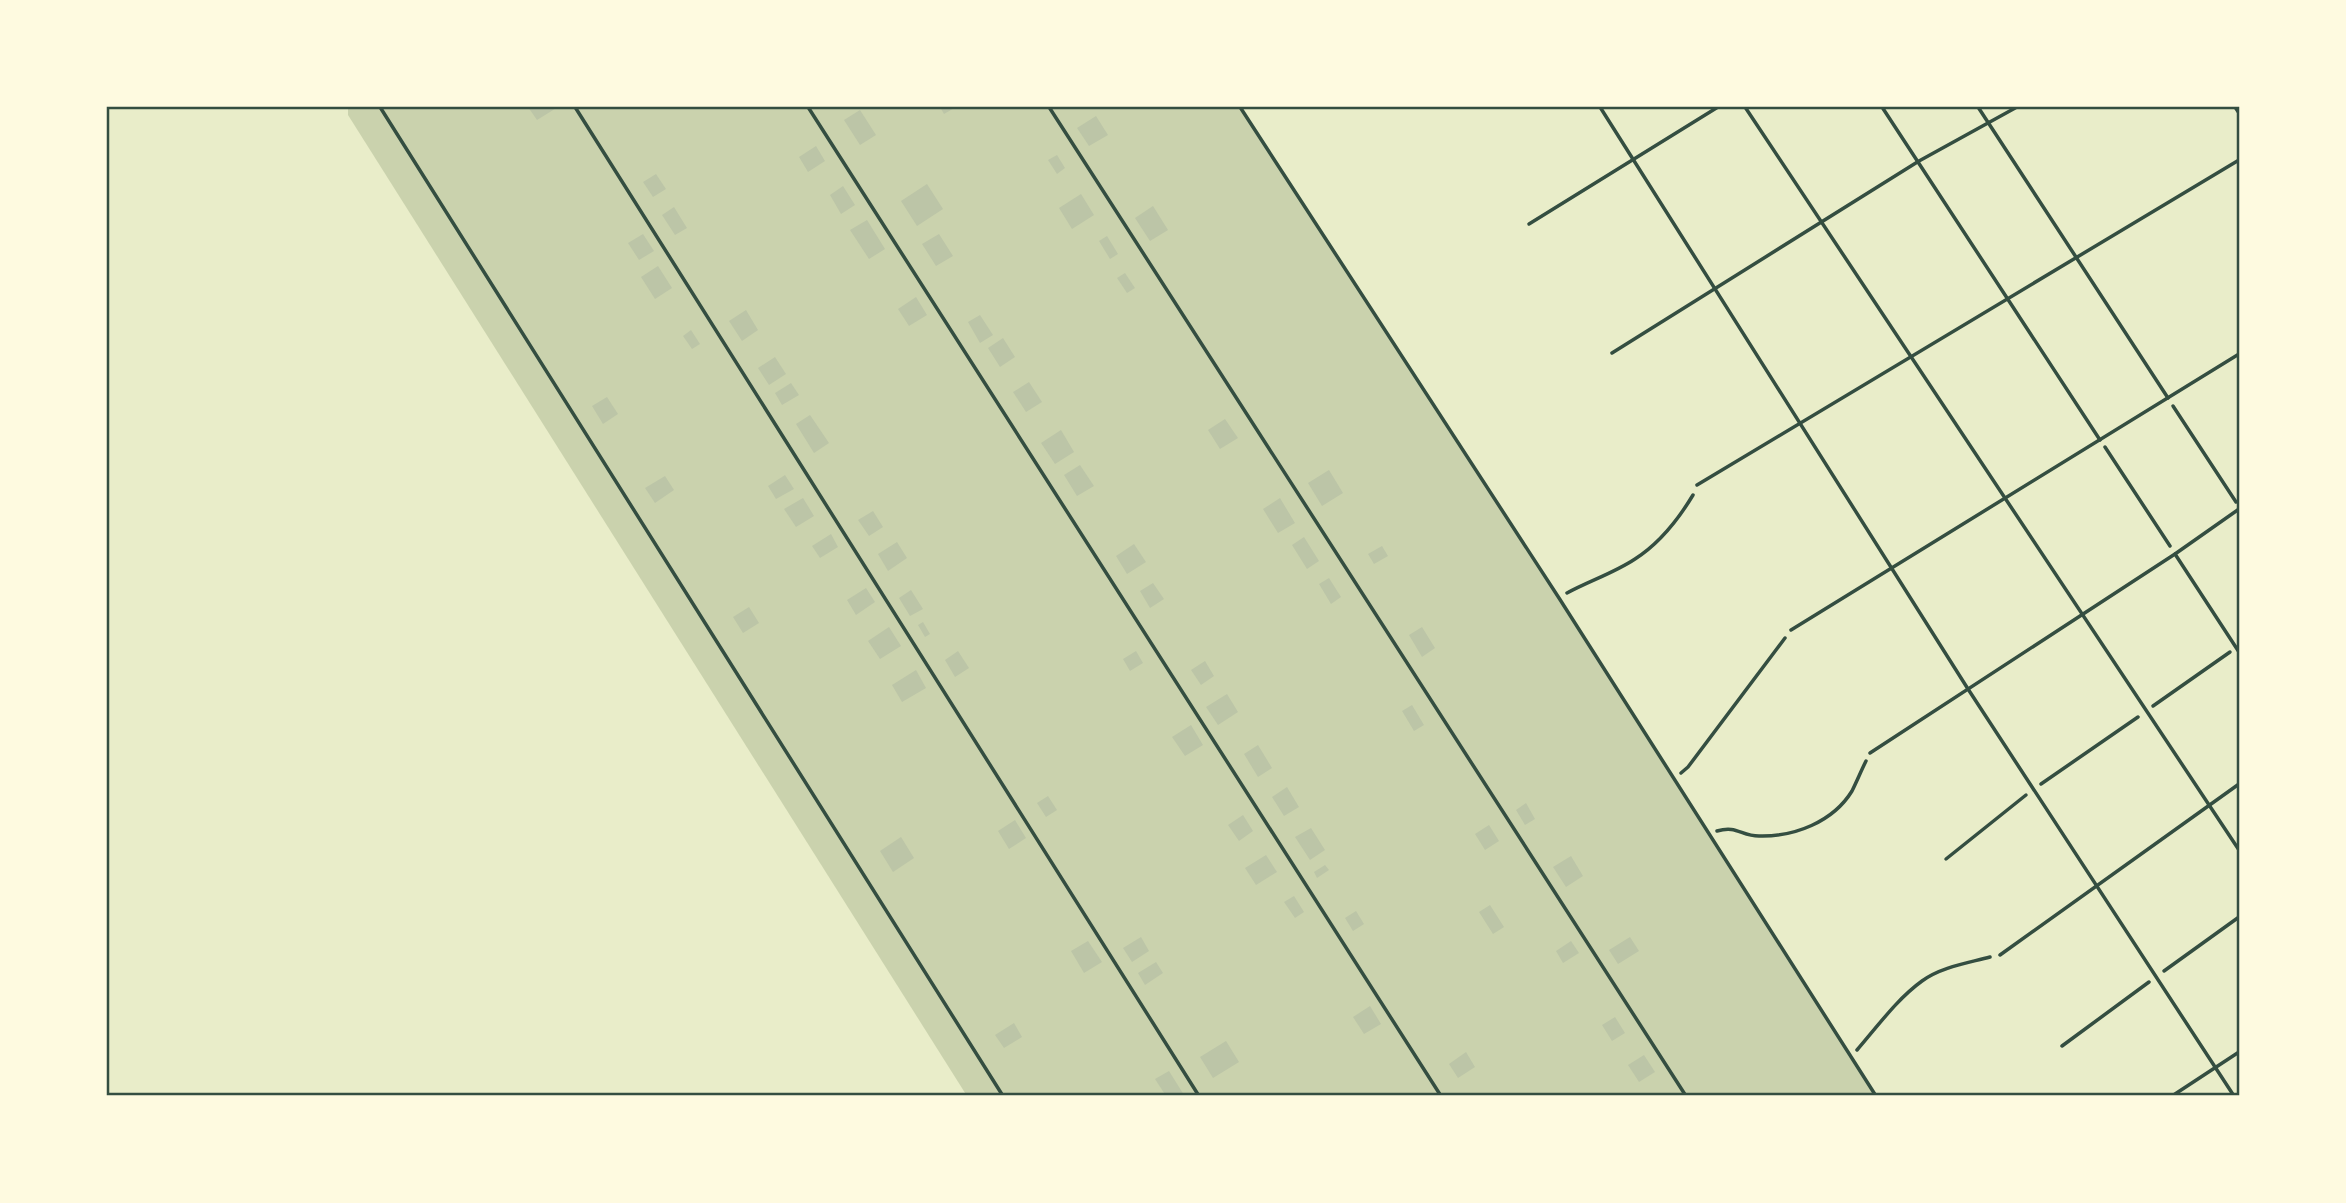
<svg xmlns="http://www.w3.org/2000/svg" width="2346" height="1203" font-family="Overpass,sans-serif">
	<rect width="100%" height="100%" fill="#e9edc9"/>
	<path fill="#cad2ad" d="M 348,107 L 1240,107 L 1559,598 L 1876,1096 L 967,1096 L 348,115 Z"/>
	<g fill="#bcc5a7">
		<path d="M 528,107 L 558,107 L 537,120 Z"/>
		<path d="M 940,107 L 956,107 L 944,114 Z"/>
		<path d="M 860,110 L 876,135 L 860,145 L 844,120 Z"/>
		<path d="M 1096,116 L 1108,135 L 1089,146 L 1077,128 Z"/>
		<path d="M 816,146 L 825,161 L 808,172 L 799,157 Z"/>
		<path d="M 1057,155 L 1065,168 L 1057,174 L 1048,160 Z"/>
		<path d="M 656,174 L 666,189 L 653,197 L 643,182 Z"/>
		<path d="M 927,184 L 943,209 L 917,226 L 901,201 Z"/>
		<path d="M 843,186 L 855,205 L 841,214 L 830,195 Z"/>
		<path d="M 1081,194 L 1094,215 L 1072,229 L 1059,208 Z"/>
		<path d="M 1153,206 L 1168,230 L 1150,241 L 1135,218 Z"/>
		<path d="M 674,207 L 687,228 L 675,235 L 662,215 Z"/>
		<path d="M 867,220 L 885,249 L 869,259 L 850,230 Z"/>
		<path d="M 643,234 L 654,251 L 639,260 L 628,243 Z"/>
		<path d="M 939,234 L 953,256 L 936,266 L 922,244 Z"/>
		<path d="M 1107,236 L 1118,254 L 1110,259 L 1099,241 Z"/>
		<path d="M 658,266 L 672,288 L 655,299 L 641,277 Z"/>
		<path d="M 1125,273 L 1135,288 L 1127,293 L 1117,278 Z"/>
		<path d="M 916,297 L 927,315 L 909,326 L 898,309 Z"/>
		<path d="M 746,310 L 758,330 L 742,341 L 729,321 Z"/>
		<path d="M 980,315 L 993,335 L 980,343 L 968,322 Z"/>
		<path d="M 691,330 L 700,344 L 692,349 L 683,336 Z"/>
		<path d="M 1003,338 L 1015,357 L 1000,367 L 988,348 Z"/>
		<path d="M 775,357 L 786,374 L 769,385 L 758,368 Z"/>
		<path d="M 1029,382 L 1042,402 L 1026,412 L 1013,392 Z"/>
		<path d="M 791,383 L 799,395 L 782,405 L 775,393 Z"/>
		<path d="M 607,397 L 618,414 L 603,424 L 592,406 Z"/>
		<path d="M 810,415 L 829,443 L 814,453 L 796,424 Z"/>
		<path d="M 1225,419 L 1238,438 L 1220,449 L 1208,430 Z"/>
		<path d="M 1061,430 L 1074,452 L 1055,464 L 1041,443 Z"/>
		<path d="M 1080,465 L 1094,486 L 1077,496 L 1064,475 Z"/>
		<path d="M 1329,470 L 1343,493 L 1322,506 L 1308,483 Z"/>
		<path d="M 785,475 L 794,489 L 776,499 L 768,486 Z"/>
		<path d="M 665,476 L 674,490 L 655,503 L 645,488 Z"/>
		<path d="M 803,498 L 814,516 L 796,527 L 784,509 Z"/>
		<path d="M 1280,498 L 1295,523 L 1278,533 L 1263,509 Z"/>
		<path d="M 873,511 L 883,527 L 869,536 L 858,520 Z"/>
		<path d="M 831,534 L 838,547 L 820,558 L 812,546 Z"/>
		<path d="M 1304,537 L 1319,561 L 1307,569 L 1292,545 Z"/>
		<path d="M 897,542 L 907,558 L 888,571 L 878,554 Z"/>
		<path d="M 1134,544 L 1146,562 L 1127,574 L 1116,556 Z"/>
		<path d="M 1382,546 L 1388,556 L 1374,564 L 1368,554 Z"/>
		<path d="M 1329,578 L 1341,597 L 1331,604 L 1319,584 Z"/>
		<path d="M 1153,583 L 1164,599 L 1150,608 L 1140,591 Z"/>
		<path d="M 866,588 L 875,602 L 856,615 L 847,600 Z"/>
		<path d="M 911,590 L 923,609 L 910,616 L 899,598 Z"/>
		<path d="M 749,607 L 759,623 L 743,633 L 733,617 Z"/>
		<path d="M 923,622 L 930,634 L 925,637 L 918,625 Z"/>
		<path d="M 889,627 L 901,646 L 880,659 L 868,641 Z"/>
		<path d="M 1422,627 L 1435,648 L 1422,657 L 1409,635 Z"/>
		<path d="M 958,651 L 969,668 L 955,677 L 945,660 Z"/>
		<path d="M 1136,651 L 1143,663 L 1130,671 L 1123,659 Z"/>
		<path d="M 1205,661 L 1214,676 L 1201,685 L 1191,670 Z"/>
		<path d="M 916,670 L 926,688 L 902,702 L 892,685 Z"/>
		<path d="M 1227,694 L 1238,712 L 1218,725 L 1206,707 Z"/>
		<path d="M 1412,705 L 1424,725 L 1414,731 L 1402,711 Z"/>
		<path d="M 1191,725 L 1203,745 L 1185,756 L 1172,737 Z"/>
		<path d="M 1258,745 L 1272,768 L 1258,777 L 1244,754 Z"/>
		<path d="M 1287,787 L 1299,807 L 1284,816 L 1272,797 Z"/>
		<path d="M 1048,796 L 1057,810 L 1046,817 L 1037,803 Z"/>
		<path d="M 1526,803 L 1535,819 L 1525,825 L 1516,810 Z"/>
		<path d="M 1243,815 L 1253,831 L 1239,841 L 1228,825 Z"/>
		<path d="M 1015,820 L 1026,838 L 1009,849 L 998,831 Z"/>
		<path d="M 1489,825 L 1499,841 L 1485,850 L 1475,834 Z"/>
		<path d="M 1311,828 L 1325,850 L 1310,860 L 1295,837 Z"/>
		<path d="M 901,837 L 914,858 L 893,872 L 880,851 Z"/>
		<path d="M 1266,855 L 1277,872 L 1256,885 L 1245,868 Z"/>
		<path d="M 1571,856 L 1583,876 L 1566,887 L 1553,867 Z"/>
		<path d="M 1325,865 L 1329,870 L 1317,878 L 1314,872 Z"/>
		<path d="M 1294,896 L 1304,912 L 1295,918 L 1284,902 Z"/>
		<path d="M 1490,905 L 1504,927 L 1493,934 L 1479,912 Z"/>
		<path d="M 1356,911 L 1364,924 L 1353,931 L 1345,918 Z"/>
		<path d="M 1141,937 L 1149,951 L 1132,962 L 1123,948 Z"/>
		<path d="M 1630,937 L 1639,951 L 1618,964 L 1609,950 Z"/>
		<path d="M 1088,941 L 1102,962 L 1084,973 L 1071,951 Z"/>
		<path d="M 1571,941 L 1579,953 L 1563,963 L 1556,951 Z"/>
		<path d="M 1156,962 L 1163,973 L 1145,985 L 1138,973 Z"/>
		<path d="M 1370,1006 L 1381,1024 L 1364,1034 L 1353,1017 Z"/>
		<path d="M 1615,1017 L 1625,1033 L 1612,1041 L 1602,1025 Z"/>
		<path d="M 1014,1023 L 1022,1037 L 1004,1048 L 995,1035 Z"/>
		<path d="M 1226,1041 L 1239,1062 L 1213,1078 L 1200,1057 Z"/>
		<path d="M 1466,1052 L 1475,1067 L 1458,1078 L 1449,1064 Z"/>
		<path d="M 1644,1055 L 1655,1072 L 1639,1082 L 1628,1065 Z"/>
		<path d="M 1169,1071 L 1184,1095 L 1181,1096 L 1166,1096 L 1155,1079 Z"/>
	</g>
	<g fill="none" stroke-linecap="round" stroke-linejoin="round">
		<g stroke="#344e41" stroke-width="3.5">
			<path d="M 2235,107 L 2239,113"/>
			<path d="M 2173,406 L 2236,502"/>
			<path d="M 2105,447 L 2170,546"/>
			<path d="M 1567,593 C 1589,581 1614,573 1635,559 C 1660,543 1678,520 1693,495"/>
			<path d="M 2153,706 L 2230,652"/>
			<path d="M 1681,773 L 1688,767 L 1785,638"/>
			<path d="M 2041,784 L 2138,717"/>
			<path d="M 1717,831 C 1737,825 1741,836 1759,836 C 1794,837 1833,822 1852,791 C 1857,781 1861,771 1866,761"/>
			<path d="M 1946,859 L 2026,795"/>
			<path d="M 2164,971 L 2239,917"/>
			<path d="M 2062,1046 L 2149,982"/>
			<path d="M 1857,1050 C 1877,1027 1897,999 1922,981 C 1941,967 1968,963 1990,957"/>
		</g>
		<g stroke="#344e41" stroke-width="3.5">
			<path d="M 380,107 L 1003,1096"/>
			<path d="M 575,107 L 1199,1096"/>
			<path d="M 808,107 L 1441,1096"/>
			<path d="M 1049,107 L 1686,1096"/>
			<path d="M 1240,107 L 1559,598 L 1876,1096"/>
			<path d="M 1600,107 L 1968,689 L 2234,1096"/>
			<path d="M 1745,107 L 2239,850"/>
			<path d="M 1882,107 L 2100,440"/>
			<path d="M 1978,107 L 2168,398"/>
			<path d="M 1529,224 L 1718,107"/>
			<path d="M 1612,353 L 1919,161 L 2017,107"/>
			<path d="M 1697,485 L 2239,160"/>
			<path d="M 2175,554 L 2239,652"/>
			<path d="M 1791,630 L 2239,354"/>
			<path d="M 1870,753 L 2175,554 L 2239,509"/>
			<path d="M 2000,955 L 2239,784"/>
			<path d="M 2172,1096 L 2239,1052"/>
		</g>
	</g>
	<rect width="2346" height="1203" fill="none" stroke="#fefae0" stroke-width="217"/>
	<rect x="108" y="108" width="2130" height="986" fill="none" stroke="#344e41" stroke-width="2.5"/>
</svg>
